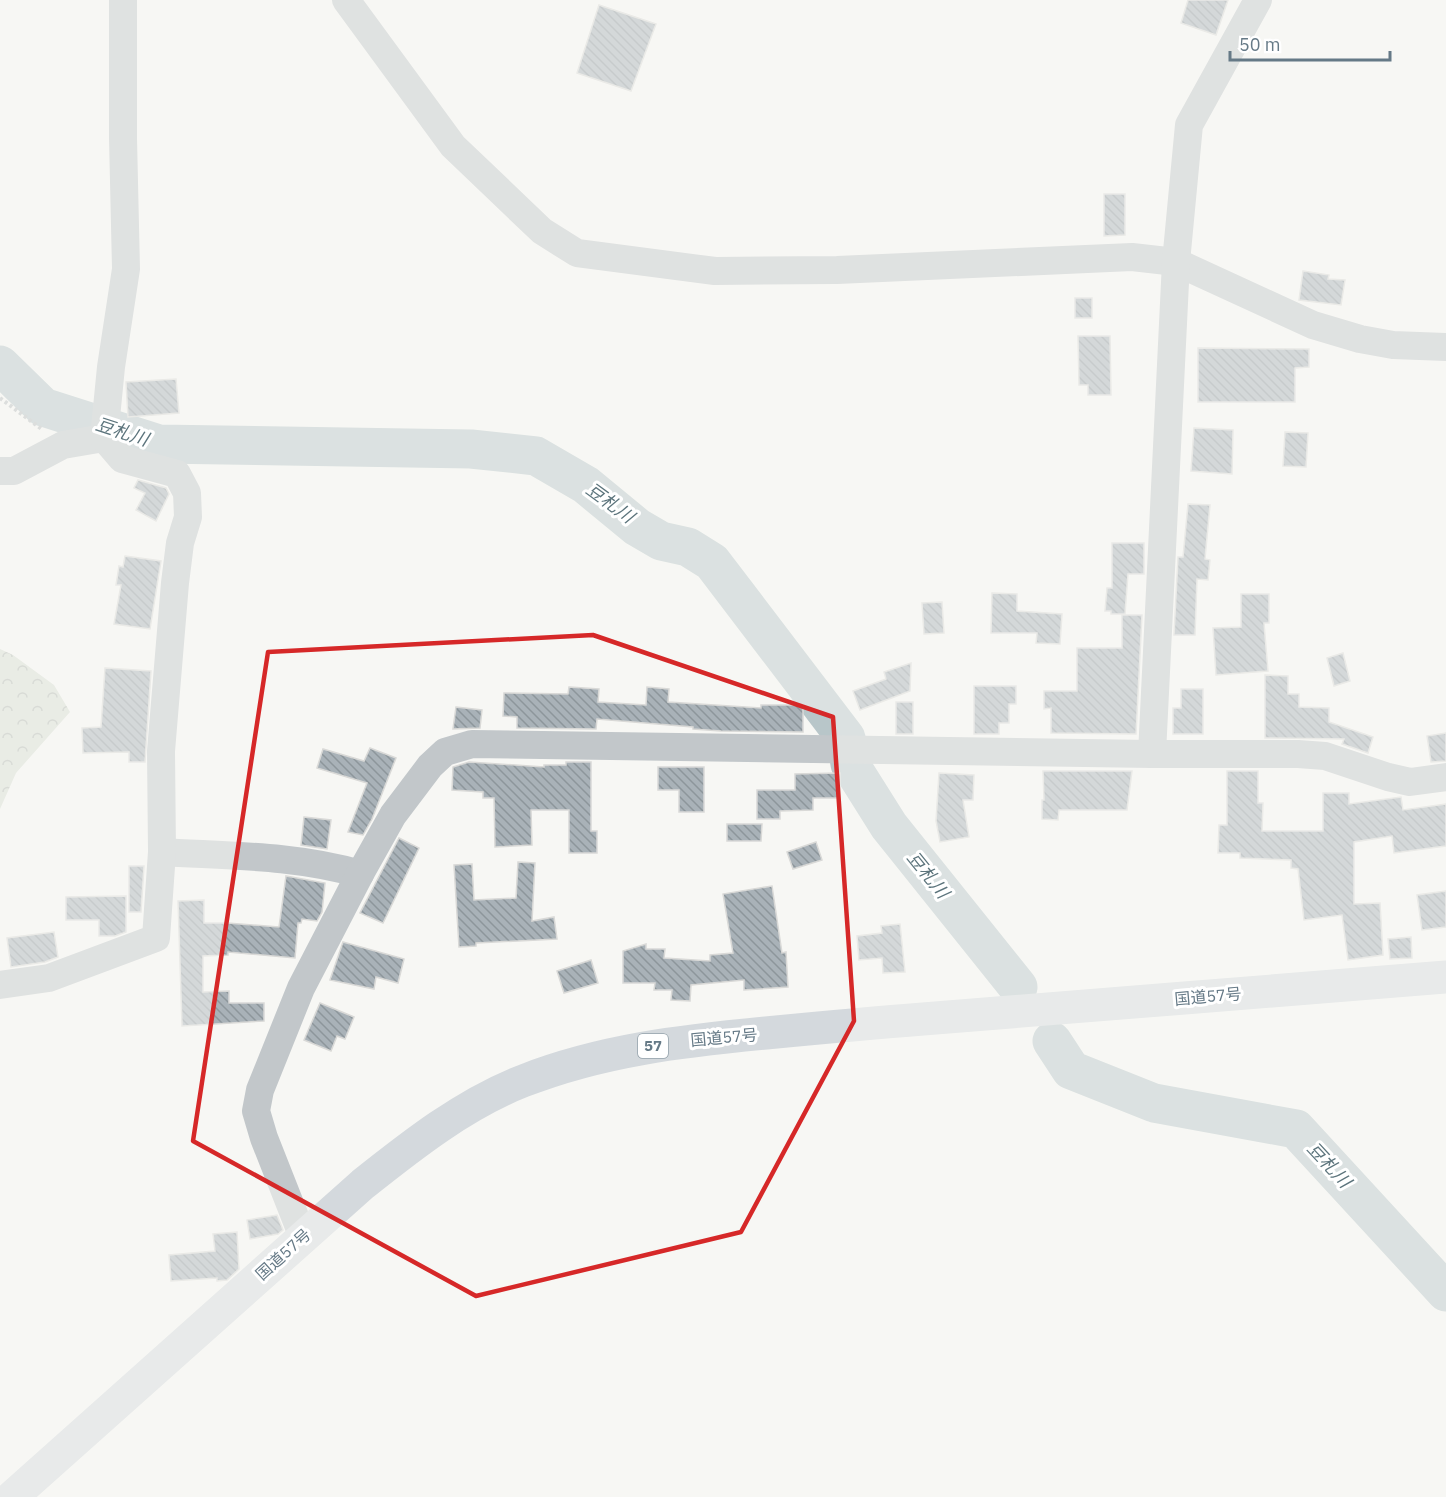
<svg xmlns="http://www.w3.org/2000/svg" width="1446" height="1497" font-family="'IBM Plex Sans','Noto Sans JP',sans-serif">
	<defs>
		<pattern id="forest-crowns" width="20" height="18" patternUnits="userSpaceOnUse" patternTransform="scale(1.5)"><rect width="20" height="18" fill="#d7ddd3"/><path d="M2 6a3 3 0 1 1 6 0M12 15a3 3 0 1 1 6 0" fill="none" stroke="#b2b8b1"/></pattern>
		<pattern id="building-back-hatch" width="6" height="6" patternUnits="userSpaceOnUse" patternTransform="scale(1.5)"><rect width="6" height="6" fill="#a9b2b8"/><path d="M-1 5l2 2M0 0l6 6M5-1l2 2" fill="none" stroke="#8d969b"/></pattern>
	</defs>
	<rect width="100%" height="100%" fill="#f7f7f4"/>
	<path fill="url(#forest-crowns)" d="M 0,649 L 13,655 L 54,685 L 70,712 L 16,773 L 0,809 Z"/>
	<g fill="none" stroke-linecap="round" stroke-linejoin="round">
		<g stroke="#b8c6c9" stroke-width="39">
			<path d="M 0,365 L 43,407 L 159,444 L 471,449 L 536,456 L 586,485 L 637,527 L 661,541 L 688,547 L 712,562 L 846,738 L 850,764 L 889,826 L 1018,987"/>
			<path d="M 1052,1041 L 1071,1070 L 1154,1103 L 1296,1129 L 1446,1292"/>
		</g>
	</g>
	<g fill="url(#building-back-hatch)" stroke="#d9d9d7" stroke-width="1.5">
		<path d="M 1188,0 L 1228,0 L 1216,35 L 1181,23 Z"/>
		<path d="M 599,5 L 656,24 L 631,91 L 577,73 Z"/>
		<path d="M 1104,194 L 1125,194 L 1125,235 L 1104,236 Z"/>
		<path d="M 1303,271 L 1329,275 L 1328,279 L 1345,280 L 1341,305 L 1299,300 Z"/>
		<rect x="1075" y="298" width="17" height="20"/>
		<path d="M 1078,336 L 1110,336 L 1111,395 L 1088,395 L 1088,385 L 1079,385 Z"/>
		<path d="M 1198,348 L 1309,349 L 1309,367 L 1295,368 L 1295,402 L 1198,402 Z"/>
		<path d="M 176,379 L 179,413 L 128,417 L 126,382 Z"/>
		<path d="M 1194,428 L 1233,430 L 1232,474 L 1191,471 Z"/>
		<path d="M 1285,432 L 1308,433 L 1306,467 L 1283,466 Z"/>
		<path d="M 138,480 L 166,488 L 169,494 L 156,521 L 136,510 L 145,493 L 134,488 Z"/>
		<path d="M 1188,504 L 1210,505 L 1205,559 L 1210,560 L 1208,580 L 1197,579 L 1195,635 L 1174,635 L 1178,557 L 1183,557 Z"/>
		<path d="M 1112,543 L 1144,543 L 1144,574 L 1128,574 L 1125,614 L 1111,614 L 1111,611 L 1105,611 L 1107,588 L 1112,588 Z"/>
		<path d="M 125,556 L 161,561 L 150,629 L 114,624 L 121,585 L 116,585 L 119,566 L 123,567 Z"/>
		<path d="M 992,593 L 1017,594 L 1017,611 L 1062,614 L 1060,644 L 1036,643 L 1037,633 L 991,633 Z"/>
		<path d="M 1241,594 L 1269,594 L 1269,623 L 1264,623 L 1268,671 L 1216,675 L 1213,628 L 1241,627 Z"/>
		<path d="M 942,602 L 944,633 L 924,634 L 922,603 Z"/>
		<path d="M 1122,615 L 1142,615 L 1136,734 L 1051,733 L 1051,708 L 1044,709 L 1044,691 L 1077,691 L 1077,648 L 1122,648 Z"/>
		<path d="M 1343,653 L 1350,681 L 1334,686 L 1327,658 Z"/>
		<path d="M 911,663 L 910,691 L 860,710 L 853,691 L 886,679 L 884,672 Z"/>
		<path d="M 105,668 L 151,671 L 145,762 L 129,762 L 129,752 L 83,753 L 82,728 L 101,727 Z"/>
		<path d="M 1265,675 L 1288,676 L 1288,694 L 1299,694 L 1299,707 L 1329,708 L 1329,722 L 1373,737 L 1368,753 L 1342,744 L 1344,739 L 1265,738 Z"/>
		<path d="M 974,686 L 1016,686 L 1016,704 L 1009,704 L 1009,723 L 999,723 L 999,734 L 974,734 Z"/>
		<path d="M 569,687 L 599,689 L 598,702 L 646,705 L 647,687 L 669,689 L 668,702 L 761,708 L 761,705 L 803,705 L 803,732 L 721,731 L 693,729 L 693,727 L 597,719 L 596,729 L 517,728 L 517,717 L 503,716 L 504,693 L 568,694 Z"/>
		<path d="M 1181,689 L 1203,689 L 1203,734 L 1173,734 L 1173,708 L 1181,708 Z"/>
		<rect x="896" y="702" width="17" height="32"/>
		<path d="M 456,707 L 482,710 L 480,728 L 453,729 Z"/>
		<path d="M 1446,733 L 1446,761 L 1431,762 L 1427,736 Z"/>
		<path d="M 370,748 L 396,758 L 372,819 L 363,835 L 348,832 L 367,783 L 317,768 L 323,749 L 364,761 Z"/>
		<path d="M 469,762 L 544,767 L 544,765 L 566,765 L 566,762 L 591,762 L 591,831 L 597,831 L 597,853 L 569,853 L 569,810 L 531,810 L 532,845 L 495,847 L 494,798 L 483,798 L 483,792 L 452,790 L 453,767 Z"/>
		<path d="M 658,767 L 704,767 L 704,812 L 679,812 L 679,790 L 658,790 Z"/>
		<path d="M 1043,771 L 1132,771 L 1127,810 L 1059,810 L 1058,820 L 1042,819 L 1042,800 L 1044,800 Z"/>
		<path d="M 1227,771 L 1258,771 L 1258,803 L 1263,803 L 1262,831 L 1323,831 L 1323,793 L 1349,793 L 1349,804 L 1401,797 L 1403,810 L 1446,804 L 1446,846 L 1394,853 L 1392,836 L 1354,842 L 1354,904 L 1380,903 L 1383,955 L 1348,960 L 1342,915 L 1304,920 L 1298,869 L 1291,868 L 1291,860 L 1240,858 L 1240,853 L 1218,853 L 1219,825 L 1227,825 Z"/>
		<path d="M 840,773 L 840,798 L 813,798 L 813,810 L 780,811 L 780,819 L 757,819 L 757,790 L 795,790 L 795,774 Z"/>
		<path d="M 939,773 L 974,775 L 973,800 L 963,800 L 969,837 L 940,842 L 936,821 Z"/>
		<path d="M 304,817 L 331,820 L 327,849 L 301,845 Z"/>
		<path d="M 727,824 L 762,824 L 761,841 L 727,841 Z"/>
		<path d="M 399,838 L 419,848 L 383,923 L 360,913 Z"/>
		<path d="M 816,842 L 822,860 L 793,869 L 787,852 Z"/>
		<path d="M 518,862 L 535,863 L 532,921 L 554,917 L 557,939 L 476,943 L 476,946 L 459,947 L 454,865 L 472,864 L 474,900 L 516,898 Z"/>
		<path d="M 129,866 L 144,866 L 141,912 L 129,912 Z"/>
		<path d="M 286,876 L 325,883 L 322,912 L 317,921 L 302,919 L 301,923 L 298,923 L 295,958 L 228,952 L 228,955 L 203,956 L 203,992 L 229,991 L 229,1003 L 264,1003 L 264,1021 L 182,1026 L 178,901 L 204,900 L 204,923 L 227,923 L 279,927 Z"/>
		<path d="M 772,886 L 782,953 L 786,952 L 788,987 L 744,990 L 744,980 L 691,985 L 690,1001 L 671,1000 L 672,990 L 654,990 L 655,983 L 623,983 L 623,951 L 646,944 L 646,949 L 665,949 L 664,958 L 710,961 L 710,955 L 733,953 L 723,894 Z"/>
		<path d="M 1446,891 L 1446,927 L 1422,930 L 1417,895 Z"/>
		<path d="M 126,896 L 126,932 L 115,936 L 99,936 L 99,920 L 66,920 L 66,897 Z"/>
		<path d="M 900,924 L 905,972 L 883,973 L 882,958 L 859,960 L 857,936 L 882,933 L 881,926 Z"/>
		<path d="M 54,932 L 58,957 L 45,962 L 11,967 L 7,938 Z"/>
		<path d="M 1411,937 L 1412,958 L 1390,959 L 1388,939 Z"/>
		<path d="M 343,942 L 404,959 L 398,983 L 376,977 L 374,989 L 330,980 Z"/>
		<path d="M 591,960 L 598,983 L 564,993 L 557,971 Z"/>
		<path d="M 320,1003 L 354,1017 L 345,1039 L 337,1036 L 331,1051 L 304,1040 Z"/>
		<path d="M 277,1215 L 283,1230 L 278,1234 L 250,1239 L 247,1220 Z"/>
		<path d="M 237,1232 L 239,1269 L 227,1280 L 217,1281 L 217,1278 L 171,1281 L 169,1255 L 215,1251 L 213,1234 Z"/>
	</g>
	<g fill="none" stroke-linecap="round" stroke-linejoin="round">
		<path stroke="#babec0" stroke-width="4" stroke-dasharray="3 3" stroke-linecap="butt" d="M 0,398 L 43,430"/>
		<g stroke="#c2c7ca" stroke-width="28">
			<path d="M 346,0 L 453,146 L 542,231 L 577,253 L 715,271 L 837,270 L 1132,257 L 1176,262 L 1313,325 L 1360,339 L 1393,345 L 1446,347"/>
			<path d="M 0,471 L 14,471 L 63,445 L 104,438"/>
			<path d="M 1152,754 L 1176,262 L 1189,125 L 1258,0"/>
			<path d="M 162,852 C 227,856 296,855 360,874"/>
			<path d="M 0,985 L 49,978 L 156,938 L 162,852 L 161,751 L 175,583 L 180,543 L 188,517 L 187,493 L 177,474 L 122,459 L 104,438 L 111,367 L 126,269 L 123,138 L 123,0"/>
			<path d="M 303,1237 L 264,1138 L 256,1111 L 260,1090 L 301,988 L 360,874 L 393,815 L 430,766 L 445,752 L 472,744 L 1152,754 L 1298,754 L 1325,756 L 1388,777 L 1410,782 L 1446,777"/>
		</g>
		<path stroke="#d4d9dd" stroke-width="33" d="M 12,1497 L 363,1184 C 412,1145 464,1104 523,1081 C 602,1050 683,1041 766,1033 C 818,1028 871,1023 923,1019 C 1097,1005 1272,991 1446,977"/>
	</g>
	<path d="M0 0H1446V1497H0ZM 593,635 L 833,717 L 854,1021 L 741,1232 L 476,1296 L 193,1141 L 268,652 Z" fill="#f7f7f4" fill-opacity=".55" fill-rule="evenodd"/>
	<path fill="none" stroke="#d62828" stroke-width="4.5" stroke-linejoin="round" d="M 593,635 L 833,717 L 854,1021 L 741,1232 L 476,1296 L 193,1141 L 268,652 Z"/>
	<g text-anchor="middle" stroke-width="6" stroke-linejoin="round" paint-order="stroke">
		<rect fill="#fff" stroke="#93a1aa" stroke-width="1.5" x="638" y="1034" width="30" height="24" rx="4.5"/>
		<g font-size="15" font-weight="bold" fill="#657986">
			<text x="653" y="1051">57</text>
		</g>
		<g font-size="16" fill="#657986" stroke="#fff">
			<text transform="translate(1208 996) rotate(-5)" y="6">国道57号</text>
			<text transform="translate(724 1037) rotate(-5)" y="6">国道57号</text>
			<text transform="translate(283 1254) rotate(-42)" y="6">国道57号</text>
		</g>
		<g font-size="18" font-style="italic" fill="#5c747c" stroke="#fff">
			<text transform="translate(122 432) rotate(18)" y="6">豆札川</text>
			<text transform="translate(610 503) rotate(36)" y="6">豆札川</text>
			<text transform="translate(928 875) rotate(51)" y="6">豆札川</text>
			<text transform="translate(1329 1165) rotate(47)" y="6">豆札川</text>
		</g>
	</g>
	<path d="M1230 51v9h160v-9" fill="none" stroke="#657986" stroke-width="3"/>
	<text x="1239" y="51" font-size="18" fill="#657986" stroke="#ffffff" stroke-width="4.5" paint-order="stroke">50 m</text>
</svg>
